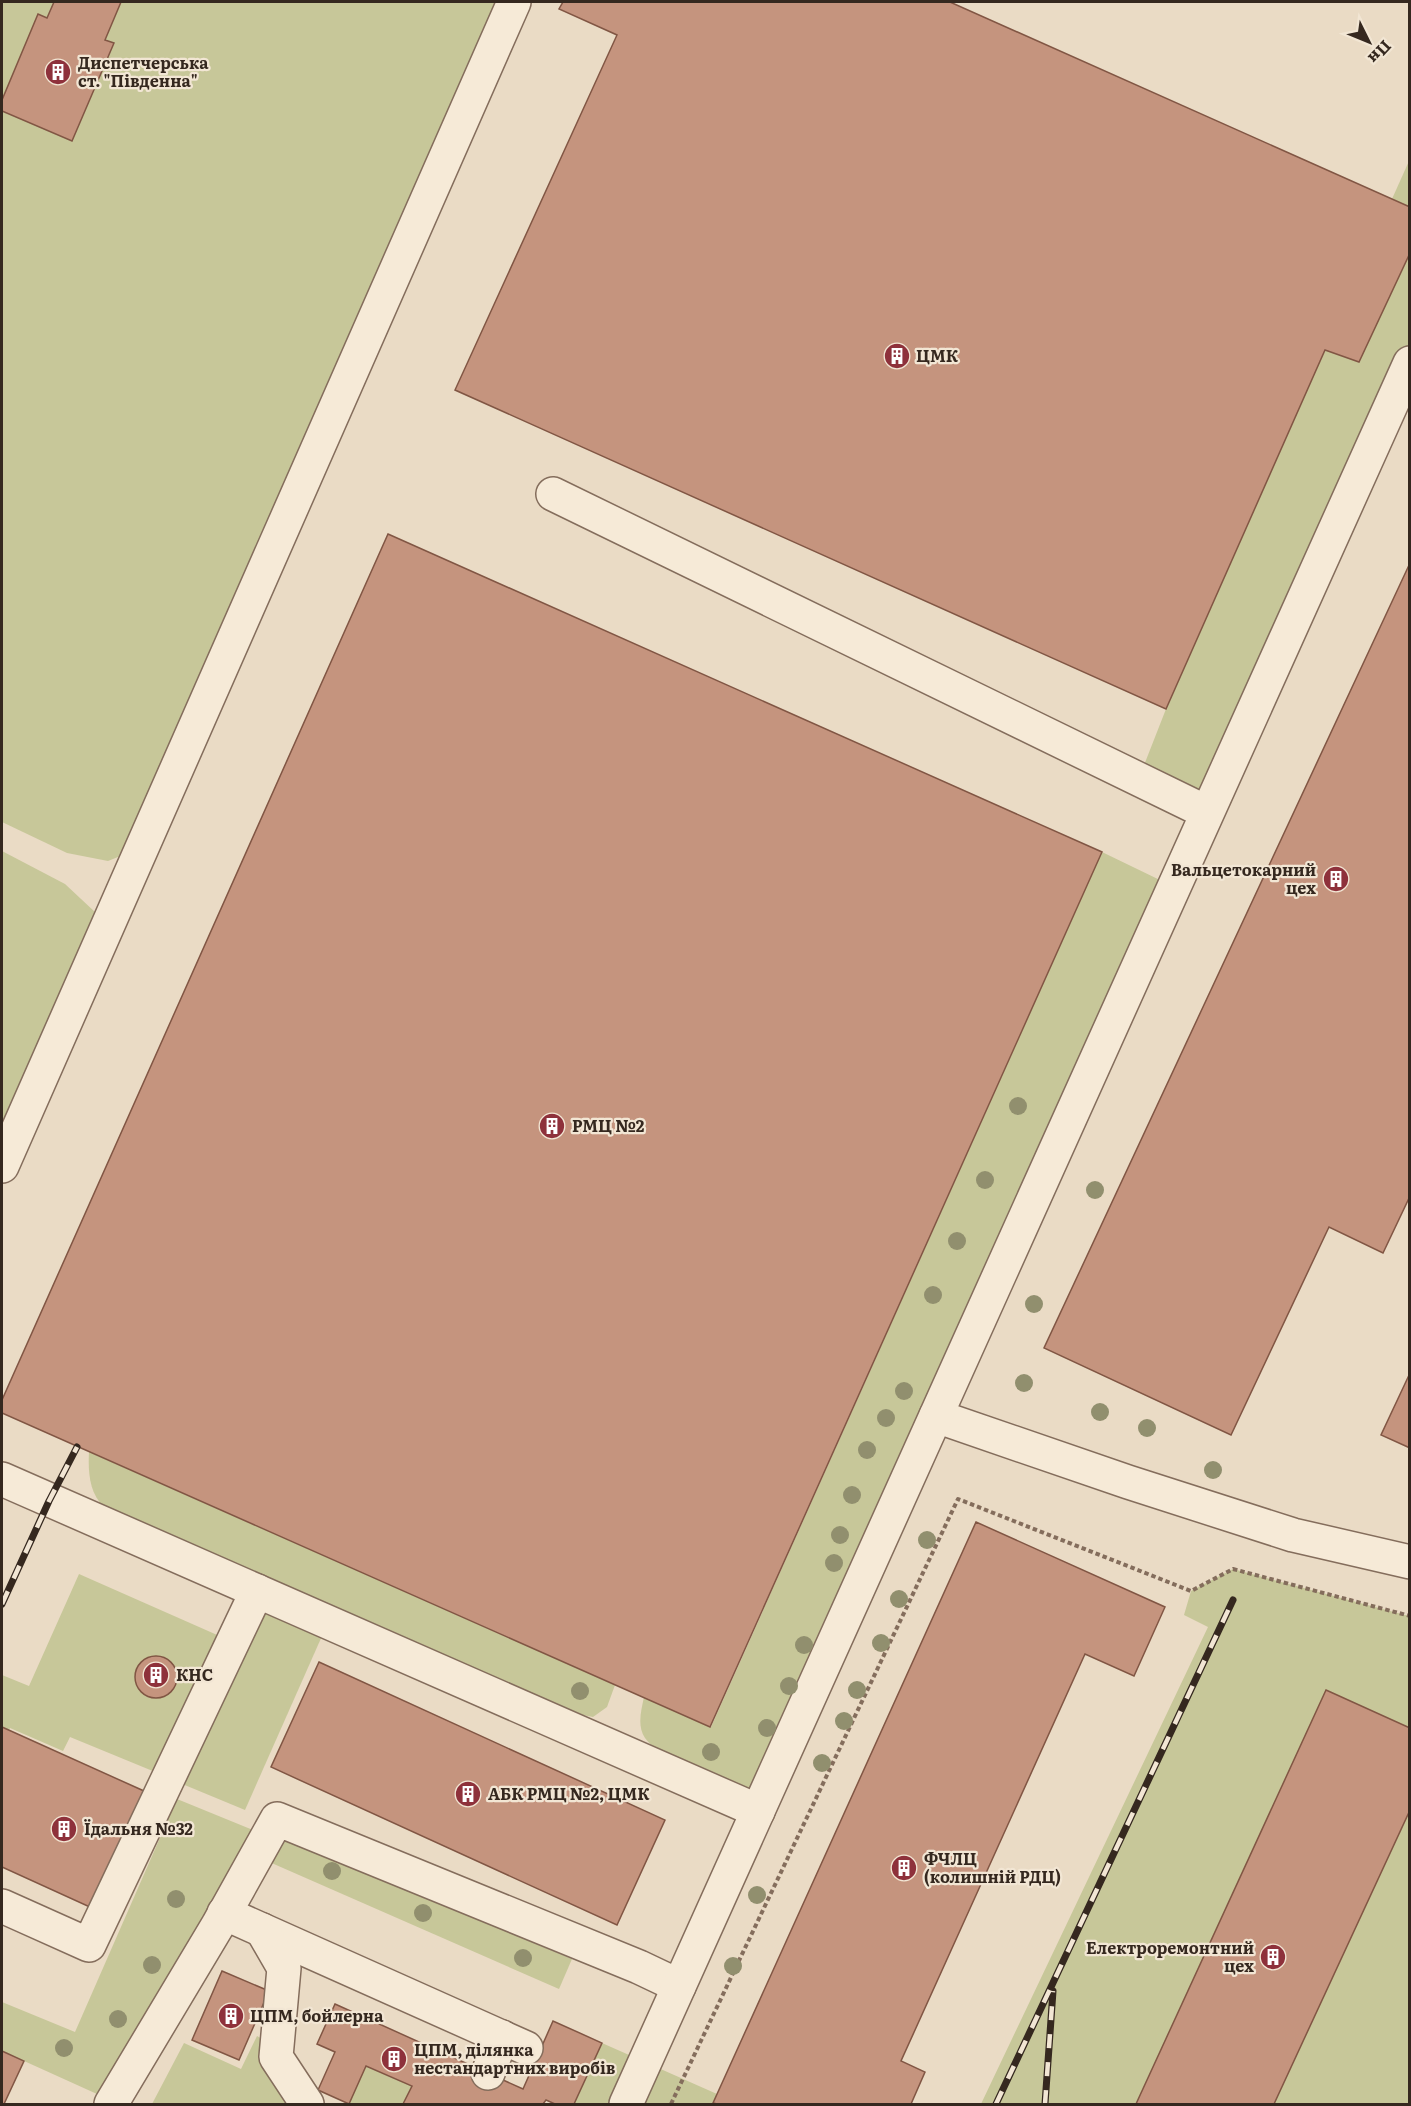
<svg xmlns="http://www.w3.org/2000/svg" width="1411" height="2106" font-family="Literata,serif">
	<rect width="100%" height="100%" fill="#eadbc5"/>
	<g fill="#c7c799">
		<path d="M 2,2 L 514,2 L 143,847 L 108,861 L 67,853 L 2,822 Z"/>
		<path d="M 1409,161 L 1409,207 L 1392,199 Z"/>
		<path d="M 1409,253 L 1409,363 L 1206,812 L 1139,778 L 1166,709 L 1325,350 L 1359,362 Z"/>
		<path d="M 2,851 L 65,884 L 96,913 L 2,1166 Z"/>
		<path d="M 1102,852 L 1164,882 L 754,1795 C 727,1783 661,1761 645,1738 C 637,1726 641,1711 644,1697 L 711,1727 Z"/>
		<path d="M 89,1452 L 615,1685 L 607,1707 L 593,1717 L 583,1715 L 104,1507 C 89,1493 88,1471 89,1452 Z"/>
		<path d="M 1233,1569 L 1409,1616 L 1409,2104 L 981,2104 L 1208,1627 L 1184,1615 L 1191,1591 Z"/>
		<path d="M 79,1574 L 224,1638 L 160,1774 L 70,1737 L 63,1751 L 10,1728 L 9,1730 L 2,1727 L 2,1675 L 29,1686 Z"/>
		<path d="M 258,1606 L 322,1636 L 245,1810 L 175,1781 Z"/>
		<path d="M 177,1799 L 260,1833 L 108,2099 L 2,2051 L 2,2002 L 75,2032 Z"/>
		<path d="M 279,1835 L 572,1959 L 559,1989 L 267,1861 Z"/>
		<path d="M 257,2036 L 269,2043 L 302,2104 L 152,2104 L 184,2043 L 241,2069 Z"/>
		<path d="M 602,2043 L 717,2094 L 713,2104 L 574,2104 Z"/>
		<path d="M 366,2066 L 412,2086 L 403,2104 L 348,2104 Z"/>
	</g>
	<g fill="#c5947e" stroke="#815644" stroke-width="1.5">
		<path d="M 54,2 L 121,2 L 105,40 L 114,43 L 72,141 L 2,111 L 2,100 L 38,14 L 47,18 Z"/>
		<path d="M 563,2 L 950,2 L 1410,207 L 1410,253 L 1359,362 L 1325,350 L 1166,709 L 455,390 L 617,35 L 559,9 Z"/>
		<path d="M 388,534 L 1102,852 L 710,1727 L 2,1413 L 2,1400 Z"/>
		<path d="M 1410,563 L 1410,1196 L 1383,1253 L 1329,1227 L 1231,1435 L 1044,1348 Z"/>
		<path d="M 1410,1373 L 1410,1448 L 1381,1435 Z"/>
		<path d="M 976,1522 L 1165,1607 L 1134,1676 L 1085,1654 L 901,2061 L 925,2072 L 911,2104 L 717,2104 L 713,2103 Z"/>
		<circle cx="156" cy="1677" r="21"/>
		<path d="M 319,1662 L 665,1820 L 617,1925 L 271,1767 Z"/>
		<path d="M 1326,1690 L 1410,1728 L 1410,1810 L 1274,2104 L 1136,2104 Z"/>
		<path d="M 2,1727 L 144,1791 L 92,1908 L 2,1867 Z"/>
		<path d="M 222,1971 L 269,1991 L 239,2060 L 192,2040 Z"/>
		<path d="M 335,2004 L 523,2089 L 553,2021 L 602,2043 L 574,2104 L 555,2104 L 546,2100 L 543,2104 L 403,2104 L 412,2086 L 366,2066 L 349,2104 L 318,2090 L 335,2052 L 317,2044 Z"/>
		<path d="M 2,2051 L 24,2061 L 4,2104 L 2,2104 Z"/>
	</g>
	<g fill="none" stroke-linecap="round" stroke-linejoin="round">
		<g stroke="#846d5c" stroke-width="36">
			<g id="minor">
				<path d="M 553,494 L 1206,812"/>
				<path d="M 2,1166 L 514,2"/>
				<path d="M 936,1416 L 1128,1482 L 1293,1535 L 1410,1562"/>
				<path d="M 2,1479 L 758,1811"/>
				<path d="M 2,1906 L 89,1945 L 257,1591"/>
				<path d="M 224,1913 L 526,2048"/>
				<path d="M 262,1930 L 284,1968 L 276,2057 L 307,2104"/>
				<path d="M 488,2073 L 502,2037"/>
				<path d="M 111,2104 L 218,1925 L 277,1819 L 639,1967 L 679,1986"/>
				<path d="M 626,2104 L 1410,363"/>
			</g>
		</g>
		<path stroke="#846d5c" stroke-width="4" stroke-dasharray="4.5 3" stroke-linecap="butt" d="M 671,2104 L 958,1499 L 1191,1591 L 1233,1569 L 1410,1616"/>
		<use href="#minor" stroke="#f6ead7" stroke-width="33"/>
		<g stroke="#35281f" stroke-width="7">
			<g id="rail">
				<path d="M 2,1604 L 49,1501 L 77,1447"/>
				<path d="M 996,2104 L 1233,1600"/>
				<path d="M 1045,2104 L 1053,1991"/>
			</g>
		</g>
		<use href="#rail" stroke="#f2e6d4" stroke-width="4.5" stroke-dasharray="14" stroke-linecap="butt"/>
	</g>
	<g fill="#918f6e">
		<circle cx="1018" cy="1106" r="9"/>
		<circle cx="985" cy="1180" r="9"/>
		<circle cx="1095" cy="1190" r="9"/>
		<circle cx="957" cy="1241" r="9"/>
		<circle cx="933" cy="1295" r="9"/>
		<circle cx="1034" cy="1304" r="9"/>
		<circle cx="1024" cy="1383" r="9"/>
		<circle cx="904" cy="1391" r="9"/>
		<circle cx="1100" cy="1412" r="9"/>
		<circle cx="886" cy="1418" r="9"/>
		<circle cx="1147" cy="1428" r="9"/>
		<circle cx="867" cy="1450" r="9"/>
		<circle cx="1213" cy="1470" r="9"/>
		<circle cx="852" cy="1495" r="9"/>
		<circle cx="840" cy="1535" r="9"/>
		<circle cx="927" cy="1540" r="9"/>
		<circle cx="834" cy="1563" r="9"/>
		<circle cx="899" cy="1599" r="9"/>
		<circle cx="881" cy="1643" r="9"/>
		<circle cx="804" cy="1645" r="9"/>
		<circle cx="789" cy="1686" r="9"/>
		<circle cx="857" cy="1690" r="9"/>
		<circle cx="580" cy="1691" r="9"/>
		<circle cx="844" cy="1721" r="9"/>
		<circle cx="767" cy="1728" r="9"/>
		<circle cx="711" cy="1752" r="9"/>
		<circle cx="822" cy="1763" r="9"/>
		<circle cx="332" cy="1871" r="9"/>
		<circle cx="757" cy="1895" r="9"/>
		<circle cx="176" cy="1899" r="9"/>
		<circle cx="423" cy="1913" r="9"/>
		<circle cx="523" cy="1958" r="9"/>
		<circle cx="152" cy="1965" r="9"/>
		<circle cx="733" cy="1966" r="9"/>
		<circle cx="118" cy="2019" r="9"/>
		<circle cx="64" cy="2048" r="9"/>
	</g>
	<defs>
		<g id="building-disc" transform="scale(1.35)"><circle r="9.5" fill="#8e313b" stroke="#f2e6d4"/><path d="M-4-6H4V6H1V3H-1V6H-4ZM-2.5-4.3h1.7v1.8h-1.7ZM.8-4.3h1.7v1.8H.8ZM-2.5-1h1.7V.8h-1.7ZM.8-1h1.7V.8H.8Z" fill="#fff"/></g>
	</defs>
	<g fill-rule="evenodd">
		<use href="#building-disc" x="58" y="72"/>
		<use href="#building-disc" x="897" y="356"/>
		<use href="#building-disc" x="1336" y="879"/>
		<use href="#building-disc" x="552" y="1126"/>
		<use href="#building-disc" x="156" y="1675"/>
		<use href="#building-disc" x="468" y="1794"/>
		<use href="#building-disc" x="64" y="1829"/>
		<use href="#building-disc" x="904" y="1868"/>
		<use href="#building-disc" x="1273" y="1957"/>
		<use href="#building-disc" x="231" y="2016"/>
		<use href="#building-disc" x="394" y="2059"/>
	</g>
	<g text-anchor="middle" stroke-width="4.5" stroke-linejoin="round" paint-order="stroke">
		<g font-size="16" font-weight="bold" fill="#35281f" stroke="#f2e6d4" text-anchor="start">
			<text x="78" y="69">Диспетчерська<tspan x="78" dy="18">ст. "Південна"</tspan></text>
			<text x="916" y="362">ЦМК</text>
			<text x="1316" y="876" text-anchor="end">Вальцетокарний<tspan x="1316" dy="18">цех</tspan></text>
			<text x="572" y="1132">РМЦ №2</text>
			<text x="176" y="1681">КНС</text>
			<text x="488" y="1800">АБК РМЦ №2, ЦМК</text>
			<text x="84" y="1835">Їдальня №32</text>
			<text x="924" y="1865">ФЧЛЦ<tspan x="924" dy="18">(колишній РДЦ)</tspan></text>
			<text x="1254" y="1954" text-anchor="end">Електроремонтний<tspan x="1254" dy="18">цех</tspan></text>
			<text x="250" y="2022">ЦПМ, бойлерна</text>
			<text x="414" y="2056">ЦПМ, ділянка<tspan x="414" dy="18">нестандартних виробів</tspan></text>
		</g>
	</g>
	<rect width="1411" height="2106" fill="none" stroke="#35281f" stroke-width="6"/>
	<g transform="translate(1369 42) rotate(133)" stroke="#f2e6d4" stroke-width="4.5" paint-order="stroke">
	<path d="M0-4.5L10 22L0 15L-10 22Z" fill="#35281f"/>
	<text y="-9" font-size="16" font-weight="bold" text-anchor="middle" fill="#35281f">Пн</text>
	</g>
</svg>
